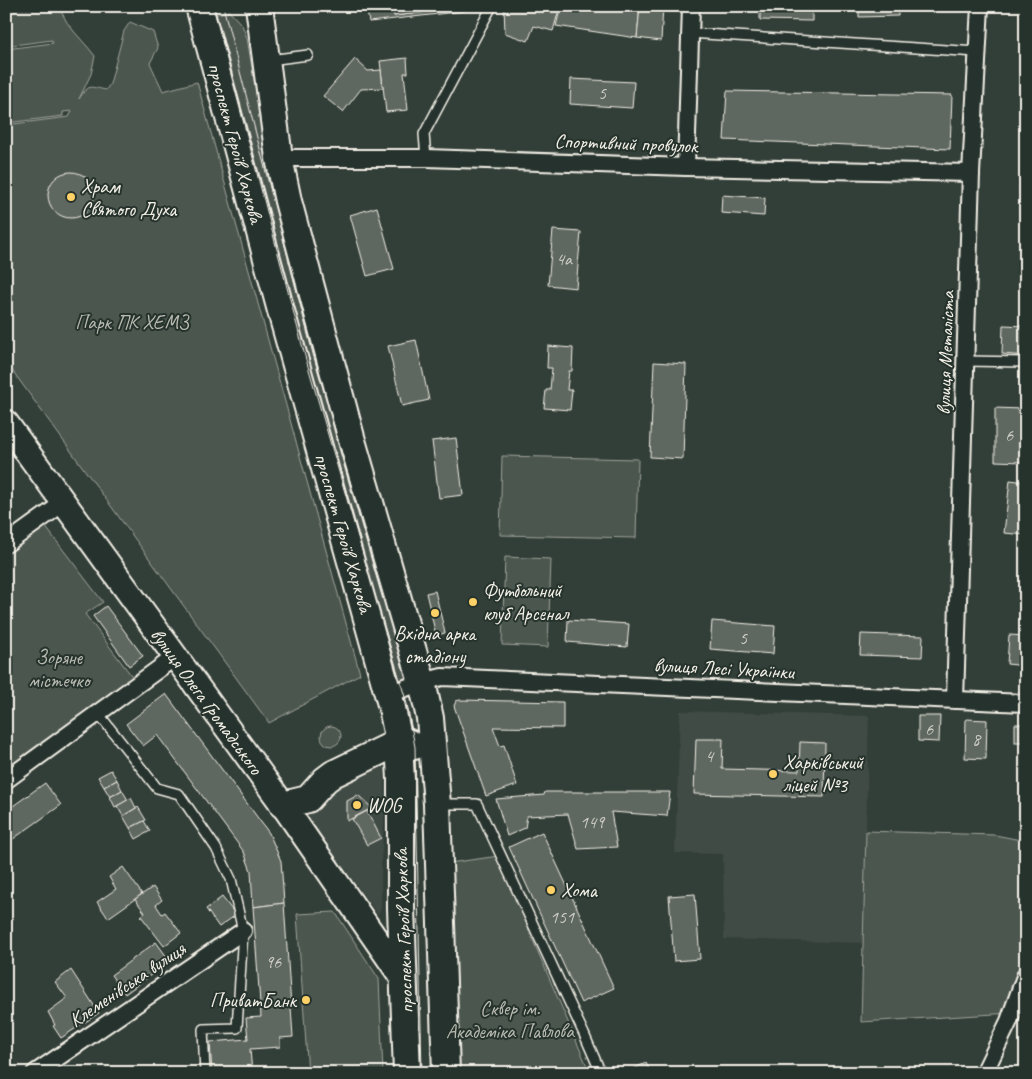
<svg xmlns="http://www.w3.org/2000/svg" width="1032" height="1079" font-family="Caveat,sans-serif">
	<rect width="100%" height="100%" fill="#323e38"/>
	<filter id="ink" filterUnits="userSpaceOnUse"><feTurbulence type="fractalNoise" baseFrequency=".02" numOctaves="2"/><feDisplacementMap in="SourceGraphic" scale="10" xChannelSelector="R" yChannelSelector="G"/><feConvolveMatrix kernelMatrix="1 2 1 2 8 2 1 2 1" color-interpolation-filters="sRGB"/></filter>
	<g filter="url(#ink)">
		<g fill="#404b44">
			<path d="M 680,711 L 869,716 L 863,943 L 724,939 L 723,854 L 675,853 Z"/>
			<path d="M 383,761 L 384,764 L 385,807 L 381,862 L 381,908 L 378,915 L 305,814 L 324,792 Z"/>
		</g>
		<g fill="#4c564f" stroke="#a0a49c">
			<path d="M 12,6 L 55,6 C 62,9 64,19 69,25 C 77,36 87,45 95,56 L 91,74 L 79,99 C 89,83 90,87 106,90 L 110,84 L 124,31 L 130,22 L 153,32 L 158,48 L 150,63 L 163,91 L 197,82 L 360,674 L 269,723 L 6,362 L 6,125 L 69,117 L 72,111 L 63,112 L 63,116 L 6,123 L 6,49 L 53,43 L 52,40 L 6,46 L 6,8 Z"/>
			<path d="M 229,11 L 242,25 L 247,38 L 261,122 L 298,272 L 412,679 L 397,683 L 214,17 L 217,14 Z"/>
			<path d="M 502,456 L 638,459 L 636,538 L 500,535 Z"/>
			<path d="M 45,526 L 103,602 L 85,614 L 134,679 L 6,771 L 6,553 Z"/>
			<path d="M 505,557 L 551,559 L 548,647 L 502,645 Z"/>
			<circle cx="331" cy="736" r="10"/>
			<path d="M 866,831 L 995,835 L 1026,841 L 1026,974 L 1012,1013 L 861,1022 Z"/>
			<path d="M 499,856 L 535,945 L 590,1073 L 459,1073 L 449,863 Z"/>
			<path d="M 335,912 L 379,979 L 383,1073 L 308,1073 L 297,914 Z"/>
		</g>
		<g fill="#5f6861" stroke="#f4f1e8">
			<path d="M 366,6 L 393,6 L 394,16 L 464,8 L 465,11 L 369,22 Z"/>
			<path d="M 393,6 L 479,6 L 394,16 Z"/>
			<path d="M 504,6 L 560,6 L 553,31 L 534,26 L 528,41 L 505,33 Z"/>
			<path d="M 561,6 L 640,6 L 637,38 L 556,26 Z"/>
			<path d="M 640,6 L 663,6 L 661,41 L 637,38 Z"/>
			<path d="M 760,6 L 812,6 L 812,21 L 760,20 Z"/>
			<path d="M 859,6 L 898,6 L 898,16 L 859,17 Z"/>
			<path d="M 407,58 L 408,73 L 404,73 L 408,110 L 386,112 L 380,61 Z"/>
			<path d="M 355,59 L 368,71 L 381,70 L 383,88 L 361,89 L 343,112 L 323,96 Z"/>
			<path d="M 571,79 L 634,82 L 632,108 L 570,104 Z"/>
			<path d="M 727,91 L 952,95 L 950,149 L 724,140 Z"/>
			<circle cx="71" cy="195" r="23"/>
			<path d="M 722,195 L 765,198 L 764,216 L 721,213 Z"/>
			<path d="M 377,207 L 394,269 L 367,276 L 350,215 Z"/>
			<path d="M 553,230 L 581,232 L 576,288 L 548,285 Z"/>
			<path d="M 1003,325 L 1026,326 L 1026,356 L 1002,354 Z"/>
			<path d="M 416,340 L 429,400 L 402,406 L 388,346 Z"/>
			<path d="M 548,346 L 573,348 L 572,371 L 569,371 L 567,390 L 572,390 L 570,410 L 544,408 L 546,390 L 550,390 L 552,368 L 547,368 Z"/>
			<path d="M 654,362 L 686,364 L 683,459 L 650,457 Z"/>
			<path d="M 995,408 L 1022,409 L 1022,462 L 995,461 Z"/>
			<path d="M 456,438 L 463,495 L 439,498 L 432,441 Z"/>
			<path d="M 1010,480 L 1026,482 L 1026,535 L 1004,533 Z"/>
			<path d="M 435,591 L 445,633 L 436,635 L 426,593 Z"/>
			<path d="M 106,606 L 143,656 L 129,666 L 93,616 Z"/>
			<path d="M 568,620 L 629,624 L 627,647 L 567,642 Z"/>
			<path d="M 712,621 L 775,626 L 773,654 L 710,649 Z"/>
			<path d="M 861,634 L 923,636 L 922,657 L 860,655 Z"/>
			<path d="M 1009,635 L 1026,636 L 1026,666 L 1007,664 Z"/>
			<path d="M 166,694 L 269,833 L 281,861 L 284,903 L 253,907 L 251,871 L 244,852 L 157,735 L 143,746 L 126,724 Z"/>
			<path d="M 460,700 L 563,702 L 563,728 L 493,727 L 500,746 L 504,745 L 517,785 L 486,796 L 454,706 L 456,701 Z"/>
			<path d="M 918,716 L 940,716 L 939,742 L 918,741 Z"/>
			<path d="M 966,719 L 987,720 L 986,759 L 965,758 Z"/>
			<rect x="1015" y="724" width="11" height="18"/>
			<path d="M 696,739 L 723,739 L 722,769 L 799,771 L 800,742 L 825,743 L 824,797 L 694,794 Z"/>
			<path d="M 111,770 L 117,780 L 104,787 L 98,777 Z"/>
			<path d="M 117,780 L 122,790 L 110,797 L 104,787 Z"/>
			<path d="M 45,783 L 61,805 L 6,844 L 6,811 Z"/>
			<path d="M 122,790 L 128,800 L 115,807 L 110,797 Z"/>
			<path d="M 545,792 L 670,792 L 667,816 L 611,812 L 617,847 L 578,849 L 568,814 L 527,816 L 525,828 L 507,836 L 496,799 L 544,795 Z"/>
			<path d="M 358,795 L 372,808 L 347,821 L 347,801 Z"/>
			<path d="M 131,798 L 136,808 L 123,816 L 117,806 Z"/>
			<path d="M 138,807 L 146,820 L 130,828 L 123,816 Z"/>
			<path d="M 367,811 L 381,838 L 367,845 L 352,819 Z"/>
			<path d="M 144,821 L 150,831 L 136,839 L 130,828 Z"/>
			<path d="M 542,832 L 614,988 L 581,1003 L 509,847 Z"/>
			<path d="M 123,867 L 142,894 L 108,918 L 97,902 L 116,889 L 109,877 Z"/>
			<path d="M 153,887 L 162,900 L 156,905 L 162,914 L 165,912 L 181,933 L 164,946 L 141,916 L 145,913 L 135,899 Z"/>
			<path d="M 695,894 L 700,959 L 674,961 L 669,896 Z"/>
			<path d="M 222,897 L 236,915 L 219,927 L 206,909 Z"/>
			<path d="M 284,903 L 293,1037 L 280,1038 L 280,1047 L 250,1049 L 252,1073 L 212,1073 L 210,1042 L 248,1039 L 246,1018 L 261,1017 L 253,907 Z"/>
			<path d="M 156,942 L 170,961 L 125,994 L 111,975 Z"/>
			<path d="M 71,970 L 99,1013 L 61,1038 L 53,1026 L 55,1025 L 48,1012 L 67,998 L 55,982 Z"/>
			<path d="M 646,1063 L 651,1073 L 624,1073 Z"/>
		</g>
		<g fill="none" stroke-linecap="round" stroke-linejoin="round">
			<g stroke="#f4f1e8" stroke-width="12">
				<g id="service">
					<path d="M 689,33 L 977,52"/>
					<path d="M 269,60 L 308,55"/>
					<path d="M 426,158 L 424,134 L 492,6"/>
					<path d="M 966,361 L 1026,362"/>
					<path d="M 98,713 L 157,788 L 179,794 L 216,848 L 231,879 L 243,931 L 237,1028 L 203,1029 L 205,1073"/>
					<path d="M 440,804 L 477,804 L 584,1034 L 601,1073"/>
				</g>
			</g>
			<g stroke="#f4f1e8" stroke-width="20">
				<g id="minor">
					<path d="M 279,158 L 426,158 L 686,167 L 971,173"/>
					<path d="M 686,167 L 691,6"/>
					<path d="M 6,544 L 63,503"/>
					<path d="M 389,694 L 422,682 L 442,677 L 1026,703"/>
					<path d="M 955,700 L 971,173 L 980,6"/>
					<path d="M 6,780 L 175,657"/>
					<path d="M 35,1073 L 243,931"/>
					<path d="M 984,1073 L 1009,1021 L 1026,974"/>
				</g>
			</g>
			<g stroke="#f4f1e8" stroke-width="28">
				<path id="secondary" d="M 6,423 L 283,805 L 404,980"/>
			</g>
			<g stroke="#f4f1e8" stroke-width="30">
				<g id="primary">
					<path d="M 199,6 L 284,322 L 392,708 L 399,742 L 401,780 L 401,908 L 407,1073"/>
					<path d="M 259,6 L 279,158 L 288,201 L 351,437 L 422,682 L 430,718 L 437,804 L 446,1073"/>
					<path d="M 283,805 L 308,799 L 325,780 L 333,774 L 399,742 L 407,742 L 414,746"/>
				</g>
			</g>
			<use href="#service" stroke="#26332d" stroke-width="9"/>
			<use href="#minor" stroke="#26332d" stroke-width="16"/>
			<use href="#secondary" stroke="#26332d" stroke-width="24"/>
			<use href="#primary" stroke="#26332d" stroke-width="26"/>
			<g stroke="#f4f1e8" stroke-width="1">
				<path d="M 213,6 L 305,356 L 407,704 L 415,747 L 422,1073"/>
				<path d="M 223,6 L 313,354 L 385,600"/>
			</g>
		</g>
	</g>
	<g fill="#ffd166" stroke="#26332d" stroke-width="2">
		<circle cx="71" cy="197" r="5"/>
		<circle cx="473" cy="602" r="5"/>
		<circle cx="435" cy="613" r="5"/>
		<circle cx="773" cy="774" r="5"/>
		<circle cx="357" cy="805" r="5"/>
		<circle cx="551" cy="890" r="5"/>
		<circle cx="306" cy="1000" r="5"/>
	</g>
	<g text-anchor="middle" stroke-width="4" stroke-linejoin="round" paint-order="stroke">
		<g font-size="18" fill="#cfcfc6">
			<text x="602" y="99">5</text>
			<text x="564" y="265">4а</text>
			<text x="1009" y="441">6</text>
			<text x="743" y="644">5</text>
			<text x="929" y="735">6</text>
			<text x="976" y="745">8</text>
			<text x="709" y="762">4</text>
			<text x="592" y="828">149</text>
			<text x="562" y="923">151</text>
			<text x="273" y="968">96</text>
		</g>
		<g font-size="20" fill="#f4f1e8" stroke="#26332d">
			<text transform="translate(236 143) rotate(75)" y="7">проспект Героїв Харкова</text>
			<text transform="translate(626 143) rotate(2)" y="7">Спортивний провулок</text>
			<text transform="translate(945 353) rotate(-88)" y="7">вулиця Металіста</text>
			<text transform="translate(344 533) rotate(74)" y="7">проспект Героїв Харкова</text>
			<text transform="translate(724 668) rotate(3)" y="7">вулиця Лесі Українки</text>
			<text transform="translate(207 701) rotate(54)" y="7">вулиця Олега Громадського</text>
			<text transform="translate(403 931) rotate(-92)" y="7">проспект Героїв Харкова</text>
			<text transform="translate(127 984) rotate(-34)" y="7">Клеменівська вулиця</text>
		</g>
		<g font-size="20" fill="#f4f1e8" stroke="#26332d" text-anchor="start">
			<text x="81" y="193">Храм<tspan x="81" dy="23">Святого Духа</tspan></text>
			<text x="483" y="597">Футбольний<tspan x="483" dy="23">клуб Арсенал</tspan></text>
			<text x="435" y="640" text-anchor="middle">Вхідна арка<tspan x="435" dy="23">стадіону</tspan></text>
			<text x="783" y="769">Харківський<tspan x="783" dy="23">ліцей №3</tspan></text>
			<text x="367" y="812">WOG</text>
			<text x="561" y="897">Хома</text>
			<text x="296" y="1007" text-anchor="end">ПриватБанк</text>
		</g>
		<g font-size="20" fill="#b9bbb2" stroke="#26332d">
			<text x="132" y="329">Парк ПК ХЕМЗ</text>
			<text x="59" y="664">Зоряне<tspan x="59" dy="23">містечко</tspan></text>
			<text x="510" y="1015">Сквер ім.<tspan x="510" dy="23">Академіка Павлова</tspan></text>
		</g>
	</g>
	<rect width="1032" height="1079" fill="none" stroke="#26332d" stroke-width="25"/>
	<rect x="12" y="12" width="1007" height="1054" fill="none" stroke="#f4f1e8" stroke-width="2" filter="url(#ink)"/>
</svg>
